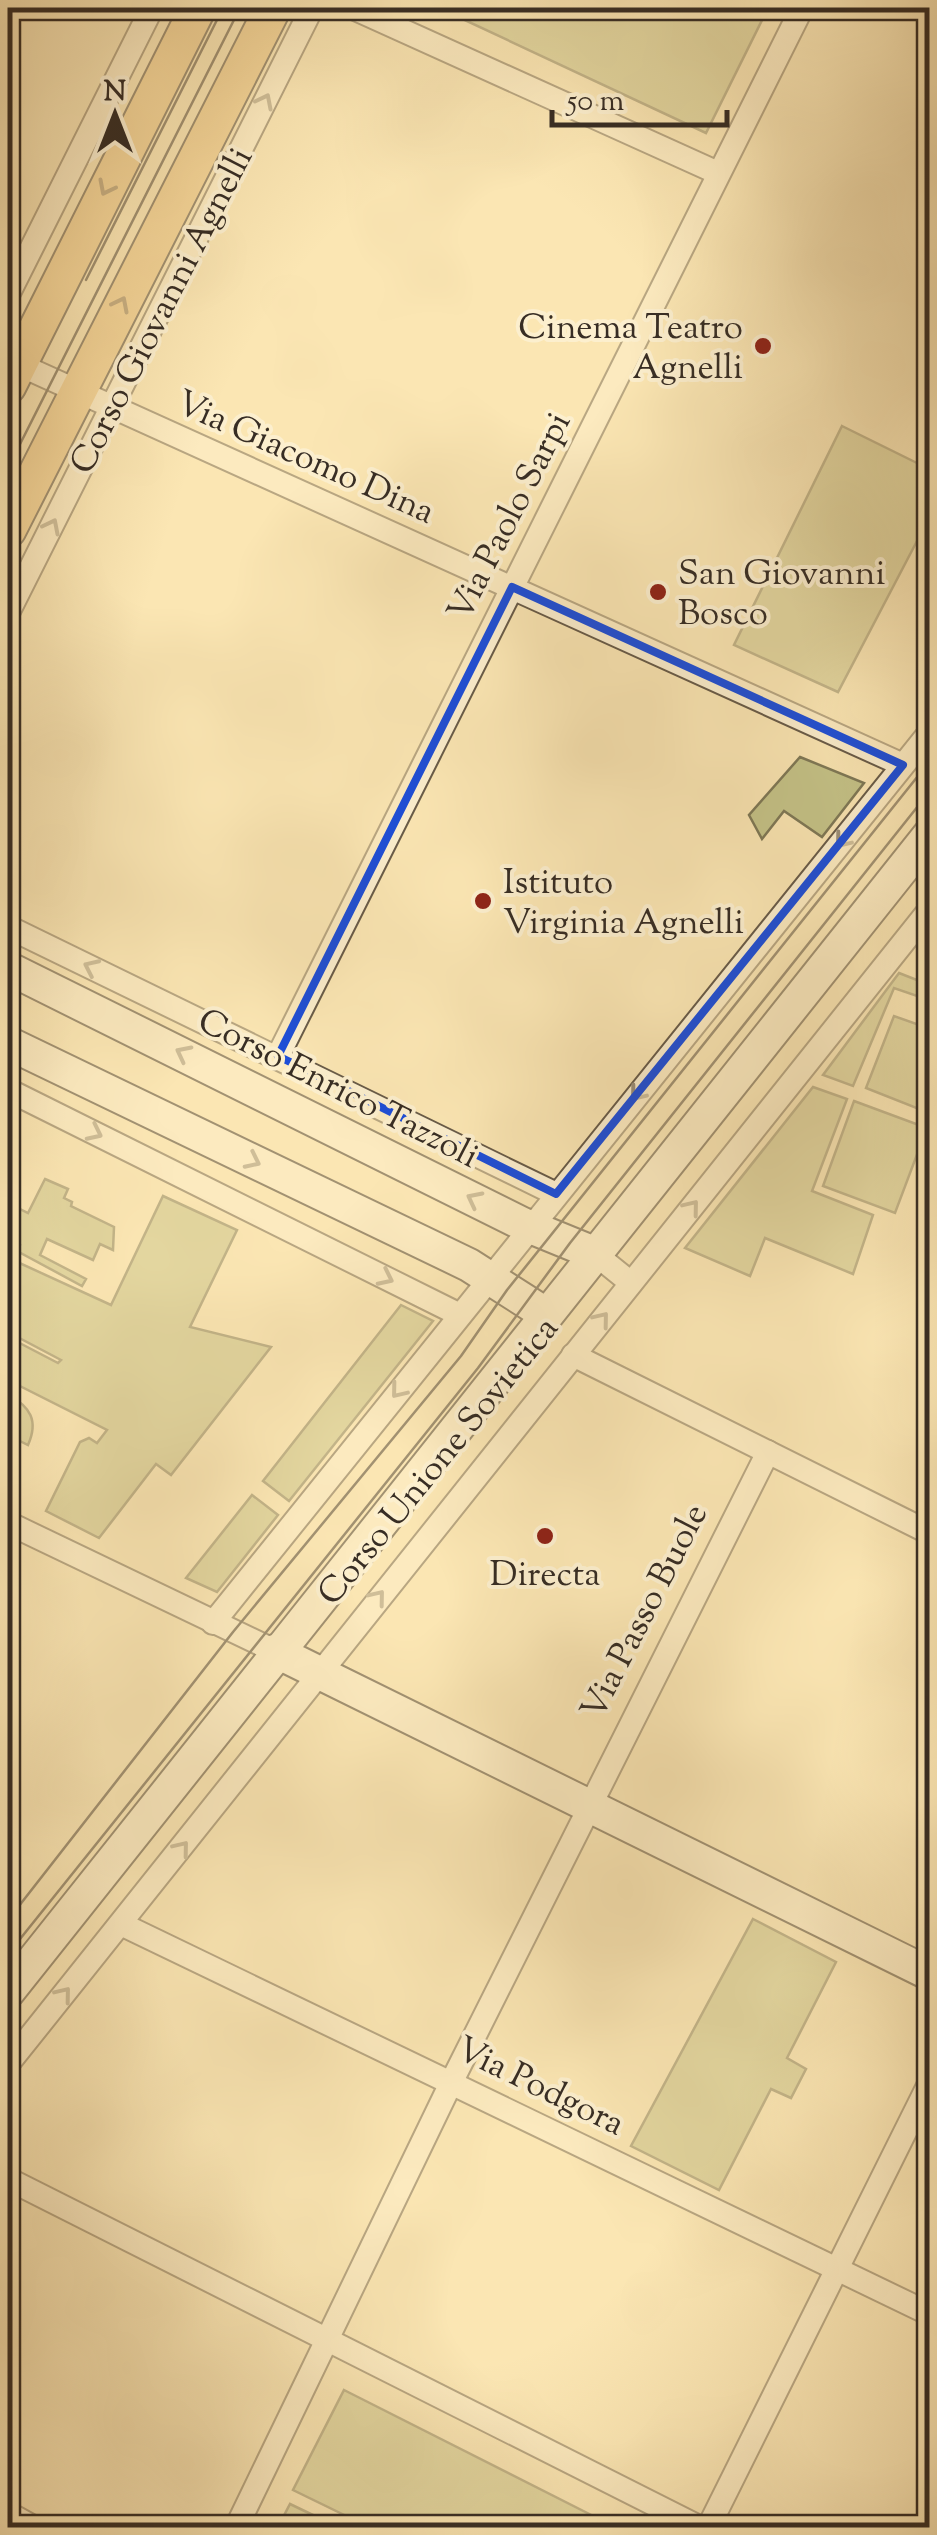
<svg xmlns="http://www.w3.org/2000/svg" width="937" height="2535" font-family="'Sorts Mill Goudy',serif">
	<rect width="100%" height="100%" fill="#fbe6b3"/>
	<filter id="stains"><feTurbulence type="fractalNoise" baseFrequency=".002" numOctaves="4"/><feColorMatrix values="0 0 0 0 .2 0 0 0 0 .09 0 0 0 0 .02 0 0 0 .5 -.17"/></filter>
	<radialGradient id="worn" r=".72"><stop offset=".6" stop-color="#630" stop-opacity="0"/><stop offset="1" stop-color="#630" stop-opacity=".3"/></radialGradient>
	<g fill="#c5c388" stroke="#7e7856" stroke-width="2.5">
		<path d="M 439,8 L 768,8 L 706,133 Z"/>
		<path d="M 842,426 L 929,469 L 929,518 L 838,692 L 734,645 Z"/>
		<path d="M 800,757 L 864,783 L 822,837 L 784,811 L 762,839 L 749,815 Z"/>
		<path d="M 899,973 L 922,982 L 917,996 L 894,988 L 853,1086 L 823,1075 Z"/>
		<path d="M 929,998 L 929,1113 L 866,1088 L 894,1016 L 919,1025 Z"/>
		<path d="M 813,1087 L 847,1099 L 812,1191 L 873,1215 L 853,1274 L 765,1238 L 750,1276 L 685,1248 Z"/>
		<path d="M 854,1101 L 927,1128 L 895,1213 L 823,1186 Z"/>
		<path d="M 45,1179 L 68,1189 L 64,1198 L 72,1202 L 71,1206 L 114,1227 L 113,1250 L 100,1244 L 93,1260 L 47,1239 L 40,1255 L 86,1279 L 82,1286 L 17,1251 L 20,1245 L 8,1239 L 8,1203 L 28,1213 Z"/>
		<path d="M 163,1196 L 237,1230 L 190,1327 L 271,1347 L 171,1475 L 156,1464 L 99,1538 L 46,1511 L 80,1442 L 89,1438 L 97,1443 L 107,1430 L 8,1380 L 8,1337 L 58,1363 L 61,1360 L 8,1332 L 8,1272 L 13,1260 L 111,1305 Z"/>
		<path d="M 401,1305 L 433,1321 L 289,1501 L 263,1481 Z"/>
		<path d="M 8,1394 C 30,1407 39,1420 28,1445 L 8,1435 Z"/>
		<path d="M 252,1495 L 278,1515 L 217,1592 L 186,1578 Z"/>
		<path d="M 753,1919 L 836,1962 L 787,2058 L 806,2069 L 791,2098 L 771,2089 L 719,2190 L 631,2146 Z"/>
		<path d="M 344,2390 L 615,2527 L 369,2527 L 293,2490 Z"/>
		<path d="M 290,2504 L 338,2527 L 278,2527 Z"/>
	</g>
	<g fill="none" stroke-linecap="round" stroke-linejoin="round">
		<g stroke="#685b48" stroke-width="26">
			<g id="street">
				<path d="M 353,8 L 718,173"/>
				<path d="M 8,295 L 152,8"/>
				<path d="M 9,360 L 903,765"/>
				<path d="M 8,613 L 312,8"/>
				<path d="M 8,927 L 556,1194"/>
				<path d="M 278,1056 L 802,8"/>
				<path d="M 8,1090 L 458,1314"/>
				<path d="M 594,1253 L 631,1283"/>
				<path d="M 573,1355 L 930,1533"/>
				<path d="M 8,1523 L 275,1651"/>
				<path d="M 213,1623 L 930,732"/>
				<path d="M 121,1924 L 930,2314"/>
				<path d="M 8,2064 L 930,909"/>
				<path d="M 8,2179 L 701,2528"/>
				<path d="M 8,2513 L 35,2528"/>
				<path d="M 236,2528 L 452,2081 L 768,1452"/>
				<path d="M 708,2528 L 930,2082"/>
			</g>
		</g>
		<g stroke="#372d24" stroke-width="36">
			<g id="secondary">
				<path d="M 8,968 L 523,1224 L 594,1253"/>
				<path d="M 8,1043 L 469,1265 L 544,1313"/>
				<path d="M 275,1651 L 930,1974"/>
				<path d="M 8,1992 L 930,834"/>
			</g>
		</g>
		<g stroke="#372d24" stroke-width="39">
			<g id="primary">
				<path d="M 8,386 L 198,8"/>
				<path d="M 8,530 L 273,8"/>
			</g>
		</g>
		<use href="#street" stroke="#fcefce" stroke-width="22"/>
		<use href="#secondary" stroke="#fcefce" stroke-width="32"/>
		<use href="#primary" stroke="#eec37a" stroke-width="35"/>
		<g stroke="#372d24" stroke-width="2.5">
			<path d="M 86,280 L 223,8"/>
			<path d="M 8,468 L 240,8"/>
			<path d="M 8,1920 L 233,1632 L 461,1356 L 507,1290 L 930,761"/>
			<path d="M 8,1954 L 478,1368 L 570,1243 L 930,791"/>
		</g>
	</g>
	<defs><path id="oneway-chevron" d="M-2-3.5L2.5 0L-2 3.5" fill="none" stroke-width="1.6" stroke-linecap="round" stroke-linejoin="round" transform="scale(2.5)"/></defs>
	<g stroke="#9a8e79">
		<use href="#oneway-chevron" transform="translate(265 101) rotate(-63)"/>
		<use href="#oneway-chevron" transform="translate(52 526) rotate(-63)"/>
		<use href="#oneway-chevron" transform="translate(842 841) rotate(129)"/>
		<use href="#oneway-chevron" transform="translate(91 967) rotate(-155)"/>
		<use href="#oneway-chevron" transform="translate(183 1053) rotate(-153)"/>
		<use href="#oneway-chevron" transform="translate(637 1094) rotate(129)"/>
		<use href="#oneway-chevron" transform="translate(95 1133) rotate(26)"/>
		<use href="#oneway-chevron" transform="translate(253 1161) rotate(26)"/>
		<use href="#oneway-chevron" transform="translate(474 1199) rotate(-153)"/>
		<use href="#oneway-chevron" transform="translate(692 1207) rotate(-51)"/>
		<use href="#oneway-chevron" transform="translate(386 1278) rotate(26)"/>
		<use href="#oneway-chevron" transform="translate(602 1319) rotate(-51)"/>
		<use href="#oneway-chevron" transform="translate(398 1391) rotate(129)"/>
		<use href="#oneway-chevron" transform="translate(378 1597) rotate(-51)"/>
		<use href="#oneway-chevron" transform="translate(182 1848) rotate(-51)"/>
		<use href="#oneway-chevron" transform="translate(64 1994) rotate(-51)"/>
	</g>
	<g stroke="#89704b">
		<use href="#oneway-chevron" transform="translate(106 188) rotate(117)"/>
		<use href="#oneway-chevron" transform="translate(121 304) rotate(-63)"/>
	</g>
	<path d="M0 0H937V2535H0ZM 512,587 L 903,765 L 556,1194 L 278,1056 Z" fill="#fbe6b3" fill-opacity=".55" fill-rule="evenodd"/>
	<path fill="none" stroke="#1d4ed8" stroke-width="8" stroke-linejoin="round" d="M 512,587 L 903,765 L 556,1194 L 278,1056 Z"/>
	<g fill="#8f2418" stroke="#fcefce" stroke-width="4">
		<circle cx="763" cy="346" r="10"/>
		<circle cx="658" cy="592" r="10"/>
		<circle cx="483" cy="901" r="10"/>
		<circle cx="545" cy="1536" r="10"/>
	</g>
	<g text-anchor="middle" stroke-width="8" stroke-linejoin="round" paint-order="stroke">
		<g font-size="35" fill="#372d24" stroke="#fcefce">
			<text transform="translate(160 310) rotate(-63)" y="12">Corso Giovanni Agnelli</text>
			<text transform="translate(306 456) rotate(24)" y="12">Via Giacomo Dina</text>
			<text transform="translate(508 516) rotate(-63)" y="12">Via Paolo Sarpi</text>
			<text transform="translate(339 1087) rotate(27)" y="12">Corso Enrico Tazzoli</text>
			<text transform="translate(437 1460) rotate(-51)" y="12">Corso Unione Sovietica</text>
			<text transform="translate(643 1611) rotate(-63)" y="12">Via Passo Buole</text>
			<text transform="translate(541 2085) rotate(26)" y="12">Via Podgora</text>
		</g>
		<g font-size="35" fill="#372d24" stroke="#fcefce" text-anchor="start">
			<text x="743" y="338" text-anchor="end">Cinema Teatro<tspan x="743" dy="40">Agnelli</tspan></text>
			<text x="678" y="584">San Giovanni<tspan x="678" dy="40">Bosco</tspan></text>
			<text x="503" y="893">Istituto<tspan x="503" dy="40">Virginia Agnelli</tspan></text>
			<text x="545" y="1585" text-anchor="middle">Directa</text>
		</g>
	</g>
	<rect width="937" height="2535" fill="none" stroke="#fbe6b3" stroke-width="40"/>
	<rect x="10" y="10" width="917" height="2515" fill="none" stroke="#372d24" stroke-width="5"/>
	<rect x="20" y="20" width="897" height="2495" fill="none" stroke="#372d24" stroke-width="2.5"/>
	<g transform="translate(115 115)" stroke="#fcefce" stroke-width="8" paint-order="stroke">
	<path d="M0-8L18 38L0 25L-18 38Z" fill="#372d24"/>
	<text y="-15" font-size="28" font-weight="bold" text-anchor="middle" fill="#372d24">N</text>
	</g>
	<path d="M552 110v15h175v-15" fill="none" stroke="#372d24" stroke-width="5"/>
	<text x="567" y="110" font-size="30" fill="#372d24" stroke="#fcefce" stroke-width="8" paint-order="stroke">50 m</text>
	<rect width="100%" height="100%" filter="url(#stains)"/>
	<rect width="100%" height="100%" fill="url(#worn)"/>
</svg>
